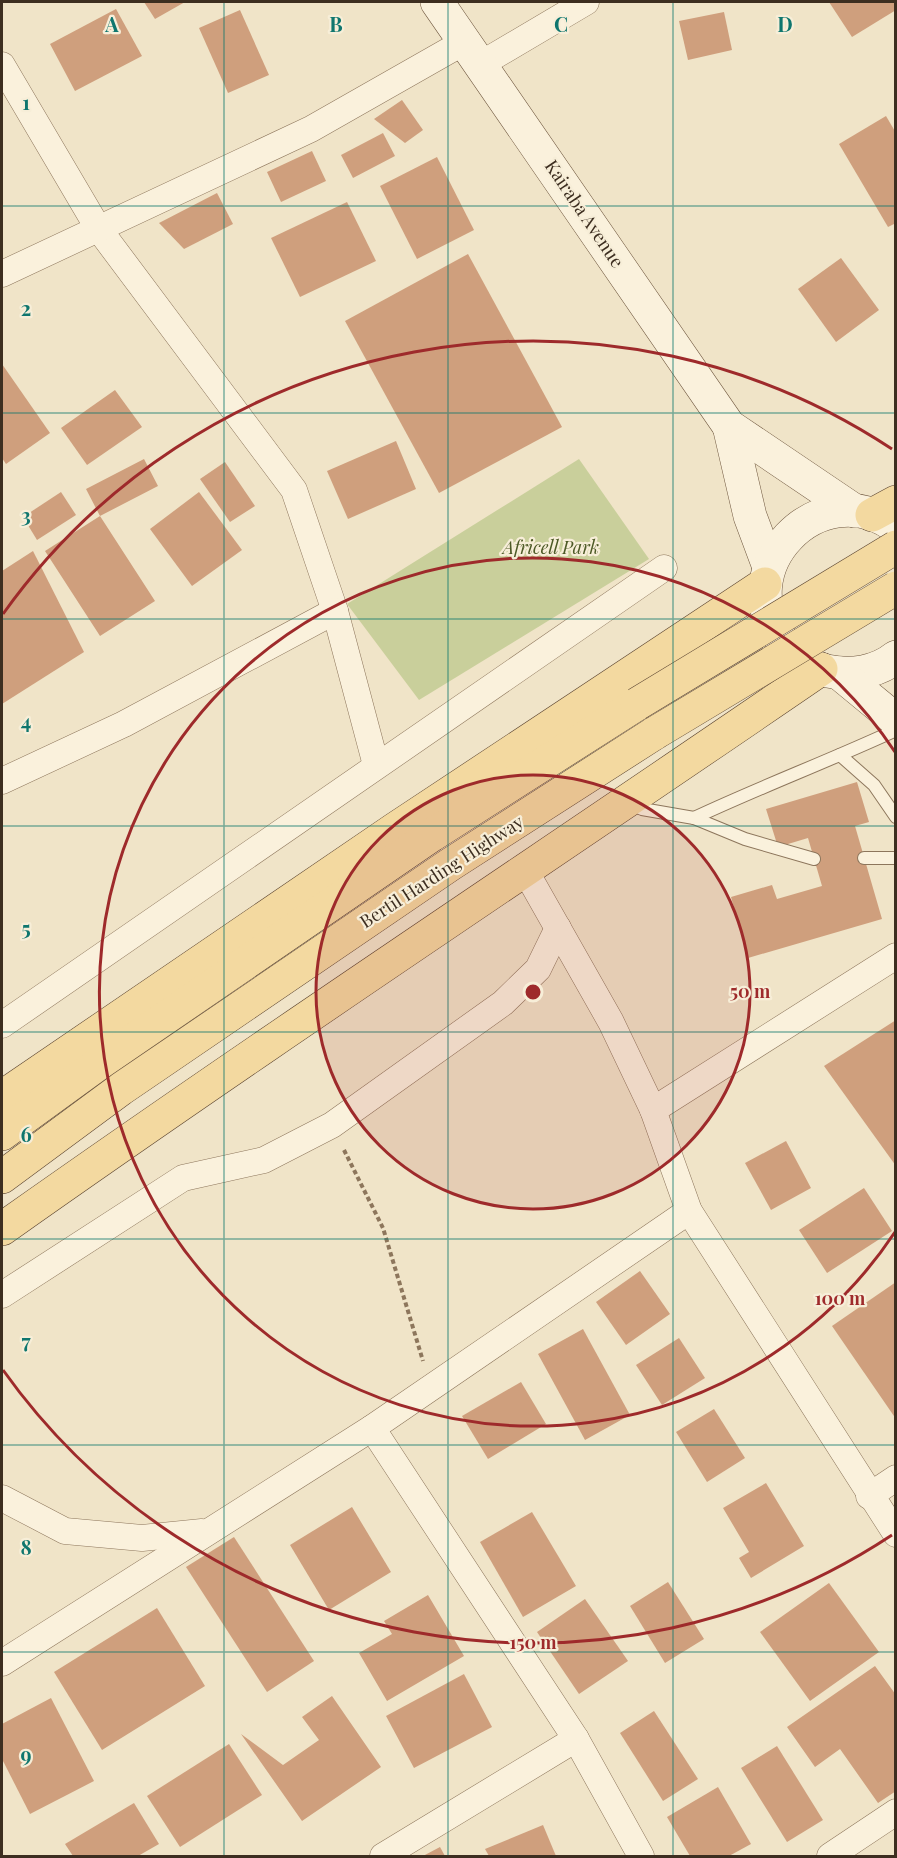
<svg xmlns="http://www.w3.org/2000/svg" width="897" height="1858" font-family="'Playfair Display',serif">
	<rect width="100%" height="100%" fill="#f0e4c8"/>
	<path fill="#c9cf9b" d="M 579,459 L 649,559 L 419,700 L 347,604 Z"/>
	<g fill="#cf9f7d">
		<path d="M 144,2 L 185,2 L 155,19 Z"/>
		<path d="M 829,2 L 896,2 L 896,10 L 852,37 Z"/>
		<path d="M 116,9 L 142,56 L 75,91 L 50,44 Z"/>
		<path d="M 240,10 L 269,75 L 228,93 L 199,28 Z"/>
		<path d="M 724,12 L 732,50 L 688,60 L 679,21 Z"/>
		<path d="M 402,100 L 423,130 L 405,143 L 374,119 Z"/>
		<path d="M 886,116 L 896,133 L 896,223 L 888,227 L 839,144 Z"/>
		<path d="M 383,133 L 395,156 L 353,178 L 341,155 Z"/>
		<path d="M 312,151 L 326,181 L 281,202 L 267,172 Z"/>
		<path d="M 437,157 L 474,230 L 417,259 L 380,186 Z"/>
		<path d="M 217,193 L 233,224 L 184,249 L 159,223 Z"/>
		<path d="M 347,202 L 376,261 L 300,297 L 271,238 Z"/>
		<path d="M 468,254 L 562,427 L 439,493 L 345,321 Z"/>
		<path d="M 841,258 L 879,310 L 836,342 L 798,289 Z"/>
		<path d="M 2,364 L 50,433 L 6,464 L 2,458 Z"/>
		<path d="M 115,390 L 142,427 L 87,465 L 61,428 Z"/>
		<path d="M 396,441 L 416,489 L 348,519 L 327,471 Z"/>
		<path d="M 144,459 L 158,486 L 100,516 L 155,601 L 100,636 L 45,551 L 100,516 L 86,489 Z"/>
		<path d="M 225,462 L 255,506 L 230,522 L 200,479 Z"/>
		<path d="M 61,492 L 76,515 L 37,540 L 23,517 Z"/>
		<path d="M 199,492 L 242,550 L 192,586 L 150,529 Z"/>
		<path d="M 33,551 L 84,652 L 2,704 L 2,571 Z"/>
		<path d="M 857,782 L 869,822 L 855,826 L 882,919 L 748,958 L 731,897 L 772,885 L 777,899 L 822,886 L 808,838 L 778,847 L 766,809 Z"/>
		<path d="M 896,1020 L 896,1166 L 824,1066 Z"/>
		<path d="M 786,1141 L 811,1188 L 771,1210 L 745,1163 Z"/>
		<path d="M 864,1188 L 892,1231 L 827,1273 L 799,1230 Z"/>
		<path d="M 640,1271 L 670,1314 L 626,1345 L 596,1302 Z"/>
		<path d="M 896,1282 L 896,1419 L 832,1326 Z"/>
		<path d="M 583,1329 L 630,1415 L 585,1440 L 538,1354 Z"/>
		<path d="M 679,1338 L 705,1378 L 662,1405 L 636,1365 Z"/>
		<path d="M 521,1382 L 546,1424 L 488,1459 L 462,1416 Z"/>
		<path d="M 714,1409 L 745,1458 L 707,1482 L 676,1432 Z"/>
		<path d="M 766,1483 L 804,1546 L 751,1578 L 739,1558 L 749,1552 L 723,1508 Z"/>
		<path d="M 352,1507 L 391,1572 L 329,1610 L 290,1545 Z"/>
		<path d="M 532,1512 L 576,1586 L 523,1617 L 480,1542 Z"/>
		<path d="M 234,1537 L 314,1661 L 267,1692 L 186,1567 Z"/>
		<path d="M 668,1582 L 704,1639 L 665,1663 L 630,1606 Z"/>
		<path d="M 829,1583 L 879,1652 L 810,1701 L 760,1632 Z"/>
		<path d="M 428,1595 L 464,1656 L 387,1701 L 359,1653 L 392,1634 L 384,1621 Z"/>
		<path d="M 585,1599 L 628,1661 L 579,1694 L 537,1632 Z"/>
		<path d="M 157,1608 L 205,1686 L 102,1750 L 54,1672 Z"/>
		<path d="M 875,1666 L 896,1695 L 896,1791 L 878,1803 L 840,1749 L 815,1767 L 787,1727 Z"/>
		<path d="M 464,1674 L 492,1727 L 414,1768 L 386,1716 Z"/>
		<path d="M 332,1696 L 381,1767 L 302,1821 L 241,1734 L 283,1765 L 319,1740 L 302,1717 Z"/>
		<path d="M 51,1698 L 94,1781 L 30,1814 L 2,1759 L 2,1724 Z"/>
		<path d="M 654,1711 L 698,1779 L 663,1801 L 620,1733 Z"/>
		<path d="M 229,1744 L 262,1795 L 180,1847 L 147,1796 Z"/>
		<path d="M 777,1746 L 823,1820 L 787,1842 L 741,1768 Z"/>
		<path d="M 718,1787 L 751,1844 L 729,1856 L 690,1856 L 667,1817 Z"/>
		<path d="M 134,1803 L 159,1844 L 138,1856 L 73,1856 L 65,1844 Z"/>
		<path d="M 543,1825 L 556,1856 L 489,1856 L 485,1849 Z"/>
		<path d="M 440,1847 L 445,1856 L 423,1856 Z"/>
	</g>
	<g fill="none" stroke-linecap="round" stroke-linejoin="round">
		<g stroke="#8d765c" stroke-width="14">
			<g id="lane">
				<path d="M 840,755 L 874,785 L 896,817"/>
				<path d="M 629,803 L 642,809 L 694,818 L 745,839 L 814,859"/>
				<path d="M 694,818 C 760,787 829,761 896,730"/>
				<path d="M 864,858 L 896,858"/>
			</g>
		</g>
		<g stroke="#8d765c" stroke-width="27">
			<g id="street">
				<path d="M 481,64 L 586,2"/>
				<path d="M 2,65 L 98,228 L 294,490 L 335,611 L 376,765"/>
				<path d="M 2,274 L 311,129 L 464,42"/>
				<path d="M 2,781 L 124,724 L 335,611"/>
				<path d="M 526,872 L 611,1022 L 653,1110 L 689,1211 L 896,1534"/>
				<path d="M 2,1025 L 664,568"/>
				<path d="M 653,1110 L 896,956"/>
				<path d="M 2,1295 L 183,1178 L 264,1160 L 332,1125 L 503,1003 L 538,969 L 558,928"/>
				<path d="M 372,1428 L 576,1739 L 641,1856"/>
				<path d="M 869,1496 L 896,1478"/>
				<path d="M 2,1498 L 65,1531 L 142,1538 L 202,1532"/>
				<path d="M 2,1663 L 372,1428 L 689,1211"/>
				<path d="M 383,1856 L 576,1739"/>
				<path d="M 830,1856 L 896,1812"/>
			</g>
		</g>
		<g stroke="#6f573f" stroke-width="34">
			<g id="secondary">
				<path d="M 437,2 L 729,426 L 855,511"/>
				<path d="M 729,426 L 750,516 L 769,567"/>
				<path d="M 896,527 C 820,470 723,571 785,644 C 795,657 810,667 827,671 C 850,676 876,673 896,657"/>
				<path d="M 839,673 L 896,720"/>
			</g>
		</g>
		<g stroke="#5b4430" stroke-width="34">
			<g id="primary">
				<path d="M 872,515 L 896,502"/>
				<path d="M 2,1097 L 395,829 L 765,584"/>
				<path d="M 2,1134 L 101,1062 L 432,835 L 637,704"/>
				<path d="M 2,1177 L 121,1089 L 451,864 L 655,733"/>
				<path d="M 2,1229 C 272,1038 548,856 821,669"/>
			</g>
		</g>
		<path stroke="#8d765c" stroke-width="4" stroke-dasharray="4.5 3" stroke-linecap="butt" d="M 344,1150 L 383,1228 L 423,1361"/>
		<use href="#lane" stroke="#faf1dc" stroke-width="12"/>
		<use href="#street" stroke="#faf1dc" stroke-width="26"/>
		<use href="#secondary" stroke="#faf1dc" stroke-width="33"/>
		<use href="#primary" stroke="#f3d9a0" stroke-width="33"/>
		<g stroke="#5b4430" stroke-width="34" stroke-linecap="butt">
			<g id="primary-bridge">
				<path d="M 637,704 L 896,547"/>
				<path d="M 655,733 L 896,588"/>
			</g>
		</g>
		<use href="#primary-bridge" stroke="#f3d9a0" stroke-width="33"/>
	</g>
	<path fill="none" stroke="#0f766e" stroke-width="1.5" stroke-opacity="0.55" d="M 224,2 L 224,1856M 448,2 L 448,1856M 673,2 L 673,1856M 2,206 L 896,206M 2,413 L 896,413M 2,619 L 896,619M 2,826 L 896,826M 2,1032 L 896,1032M 2,1239 L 896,1239M 2,1445 L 896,1445M 2,1652 L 896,1652"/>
	<circle cx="533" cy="992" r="217" fill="#9e2a2b" fill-opacity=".12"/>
	<g fill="none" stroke="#9e2a2b" stroke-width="3">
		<circle cx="533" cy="992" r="217"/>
		<path d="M895 1232A434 434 0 1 1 895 752"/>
		<path d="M892 1535A651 651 0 0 1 3 1370M3 614A651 651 0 0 1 892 449"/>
	</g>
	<g text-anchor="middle" stroke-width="4.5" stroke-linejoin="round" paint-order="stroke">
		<g font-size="18" fill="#3d2e20" stroke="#f7eed8">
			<text transform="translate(584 214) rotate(56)" y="6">Kairaba Avenue</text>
			<text transform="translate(442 872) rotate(-33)" y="6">Bertil Harding Highway</text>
		</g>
		<g font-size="18" font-style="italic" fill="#4d5a26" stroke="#f7eed8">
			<text x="551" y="554">Africell Park</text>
		</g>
	</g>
	<g font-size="20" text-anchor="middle" font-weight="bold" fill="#0f766e" stroke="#f7eed8" stroke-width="4.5" stroke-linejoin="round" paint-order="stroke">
		<text x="112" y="32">A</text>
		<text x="336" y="32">B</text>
		<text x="561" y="32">C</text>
		<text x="785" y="32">D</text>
		<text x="26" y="110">1</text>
		<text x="26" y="316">2</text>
		<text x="26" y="523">3</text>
		<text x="26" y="729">4</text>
		<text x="26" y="936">5</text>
		<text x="26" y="1142">6</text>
		<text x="26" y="1349">7</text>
		<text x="26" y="1555">8</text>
		<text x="26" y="1762">9</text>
	</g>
	<circle cx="533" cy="992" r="9" fill="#9e2a2b" stroke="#f7eed8" stroke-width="3"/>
	<g font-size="18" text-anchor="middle" font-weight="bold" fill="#9e2a2b" stroke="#f7eed8" stroke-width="4.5" stroke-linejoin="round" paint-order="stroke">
		<text x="750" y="998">50 m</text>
		<text x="840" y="1305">100 m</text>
		<text x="533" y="1649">150 m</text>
	</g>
	<rect width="897" height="1858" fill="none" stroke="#3d2e20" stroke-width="6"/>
</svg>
